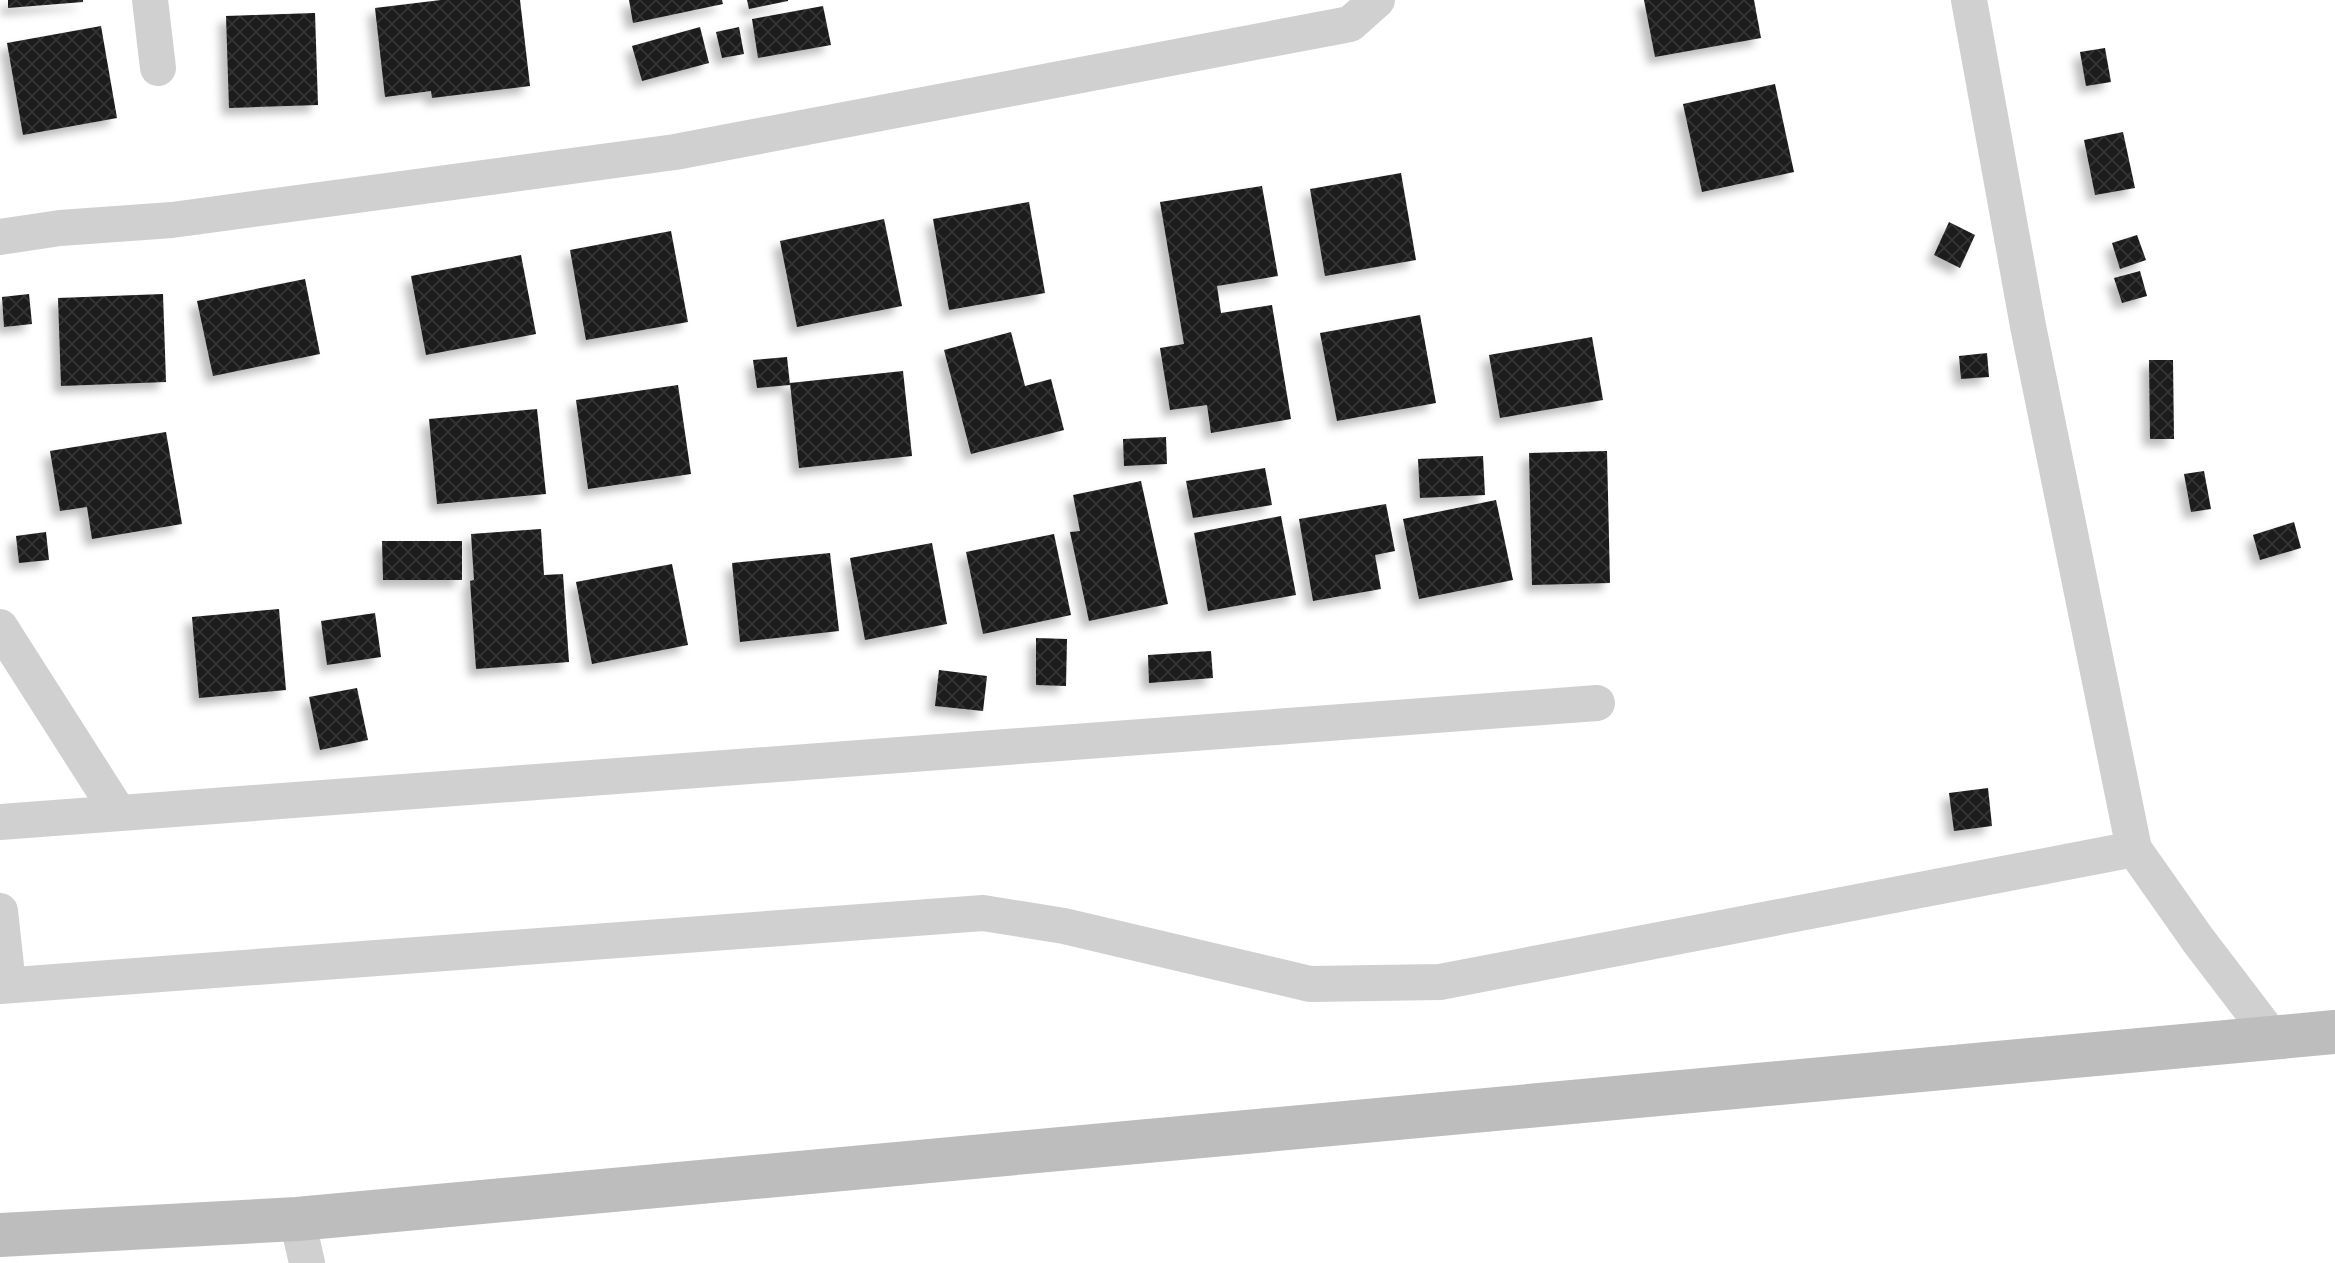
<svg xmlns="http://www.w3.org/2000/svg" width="2335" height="1263" font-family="Signika,sans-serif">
	<defs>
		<pattern id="building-cross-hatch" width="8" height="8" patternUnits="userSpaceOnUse" patternTransform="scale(2)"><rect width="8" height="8" fill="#1a1a1a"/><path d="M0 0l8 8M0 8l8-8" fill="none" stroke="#333"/></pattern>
		<filter id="shadow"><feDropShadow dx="-7" dy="7" stdDeviation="4" flood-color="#0004"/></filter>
	</defs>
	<rect width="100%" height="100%" fill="#fff"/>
	<g fill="url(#building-cross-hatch)" filter="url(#shadow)">
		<path d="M 8,0 L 83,0 L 83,2 L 8,8 Z"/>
		<path d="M 441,0 L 520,0 L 530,86 L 432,98 L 431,91 L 385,97 L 375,8 Z"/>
		<path d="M 629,0 L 722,0 L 723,4 L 633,23 Z"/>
		<path d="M 747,0 L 788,0 L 788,1 L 749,9 Z"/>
		<path d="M 1644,0 L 1754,0 L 1761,38 L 1655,57 Z"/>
		<path d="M 823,6 L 831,45 L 758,58 L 752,19 Z"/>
		<path d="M 315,13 L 318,105 L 229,108 L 226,16 Z"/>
		<path d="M 101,26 L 117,118 L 23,135 L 7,43 Z"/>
		<path d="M 700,27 L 709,63 L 642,81 L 632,46 Z"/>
		<path d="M 739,27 L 744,54 L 722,58 L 716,32 Z"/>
		<path d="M 2105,48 L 2111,82 L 2086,86 L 2080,52 Z"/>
		<path d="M 1775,84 L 1794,172 L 1702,192 L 1683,104 Z"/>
		<path d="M 2123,132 L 2135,188 L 2095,195 L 2084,140 Z"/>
		<path d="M 1401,173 L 1416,260 L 1325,276 L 1310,189 Z"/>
		<path d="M 1262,186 L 1278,276 L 1217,286 L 1221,313 L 1272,305 L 1291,419 L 1211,433 L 1207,405 L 1170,410 L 1160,348 L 1184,344 L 1160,202 Z"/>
		<path d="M 1029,202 L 1045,293 L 949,310 L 933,219 Z"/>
		<path d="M 884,219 L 902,306 L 797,327 L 780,241 Z"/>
		<path d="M 1949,222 L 1975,235 L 1960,268 L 1934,255 Z"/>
		<path d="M 671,231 L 688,322 L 586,340 L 570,250 Z"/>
		<path d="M 2137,235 L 2146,260 L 2120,269 L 2112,243 Z"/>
		<path d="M 521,255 L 536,334 L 426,355 L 411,276 Z"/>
		<path d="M 2140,271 L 2147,296 L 2122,303 L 2114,278 Z"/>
		<path d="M 305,279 L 320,354 L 213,376 L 197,301 Z"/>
		<path d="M 29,294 L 32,324 L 4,327 L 2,297 Z"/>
		<path d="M 163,294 L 166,382 L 61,386 L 58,298 Z"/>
		<path d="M 1420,315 L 1436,403 L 1337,421 L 1320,333 Z"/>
		<path d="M 1011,332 L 1025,386 L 1051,379 L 1064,430 L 971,454 L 944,350 Z"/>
		<path d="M 1592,337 L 1603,400 L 1500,418 L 1489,355 Z"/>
		<path d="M 1987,353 L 1989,377 L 1961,379 L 1959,356 Z"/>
		<path d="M 787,357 L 790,385 L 757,388 L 753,360 Z"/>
		<path d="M 2149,360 L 2173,360 L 2174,439 L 2150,439 Z"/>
		<path d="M 903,371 L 912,456 L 799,468 L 790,383 Z"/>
		<path d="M 678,385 L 691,474 L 588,489 L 576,400 Z"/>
		<path d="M 537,409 L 546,494 L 437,504 L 429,419 Z"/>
		<path d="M 166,432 L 182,524 L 92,539 L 87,507 L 60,511 L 50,451 Z"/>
		<path d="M 1166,437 L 1167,464 L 1124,466 L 1123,439 Z"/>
		<path d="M 1607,451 L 1610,583 L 1532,585 L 1529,453 Z"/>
		<path d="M 1483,456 L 1485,495 L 1420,498 L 1418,459 Z"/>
		<path d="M 1265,468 L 1272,505 L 1193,518 L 1186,481 Z"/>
		<path d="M 2204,471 L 2211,509 L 2191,512 L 2184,474 Z"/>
		<path d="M 1141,481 L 1168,604 L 1089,621 L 1070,532 L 1080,531 L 1073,495 Z"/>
		<path d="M 1496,500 L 1513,580 L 1419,599 L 1403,519 Z"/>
		<path d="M 1386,504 L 1395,551 L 1375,555 L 1381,589 L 1313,601 L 1299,519 Z"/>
		<path d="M 1281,516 L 1296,595 L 1208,611 L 1194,533 Z"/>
		<path d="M 2294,522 L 2301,548 L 2260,560 L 2253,535 Z"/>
		<path d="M 541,529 L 544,575 L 563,574 L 569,662 L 476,669 L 470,581 L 474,580 L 471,534 Z"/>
		<path d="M 46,532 L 49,560 L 19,563 L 16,536 Z"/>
		<path d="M 1054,534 L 1071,615 L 983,634 L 966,552 Z"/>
		<path d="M 382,541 L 462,541 L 462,580 L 383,580 Z"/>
		<path d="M 932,543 L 947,624 L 865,640 L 850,558 Z"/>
		<path d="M 830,553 L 839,631 L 740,642 L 732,563 Z"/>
		<path d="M 672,564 L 688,645 L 592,664 L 576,582 Z"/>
		<path d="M 279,609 L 286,690 L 199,698 L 192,617 Z"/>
		<path d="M 375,613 L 381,657 L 327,665 L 321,621 Z"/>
		<path d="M 1036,638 L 1067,639 L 1066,686 L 1036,685 Z"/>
		<path d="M 1211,651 L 1213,678 L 1149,683 L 1148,655 Z"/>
		<path d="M 939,670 L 987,676 L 983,711 L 935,706 Z"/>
		<path d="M 357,688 L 368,740 L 320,750 L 309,697 Z"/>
		<path d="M 1988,788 L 1992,826 L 1954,831 L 1949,793 Z"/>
	</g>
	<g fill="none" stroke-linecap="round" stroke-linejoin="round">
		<g stroke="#d0d0d0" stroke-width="36">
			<path d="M 150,0 L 158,68"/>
			<path d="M 1969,0 L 2028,326 L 2134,849 L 2198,940 L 2272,1037"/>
			<path d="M 0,237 L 60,228 L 172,220 L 675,152 L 1350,24 L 1377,0"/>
			<path d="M 0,627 L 118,812"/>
			<path d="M 0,822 L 1597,703"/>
			<path d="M 0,911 L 8,985"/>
			<path d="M 0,986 L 983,913 L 1064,926 L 1310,984 L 1440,982 L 2134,849"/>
			<path d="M 297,1219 L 307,1263"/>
		</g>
		<path stroke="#bdbdbd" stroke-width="44" d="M 0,1235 L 297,1219 L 2335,1032"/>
	</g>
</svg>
